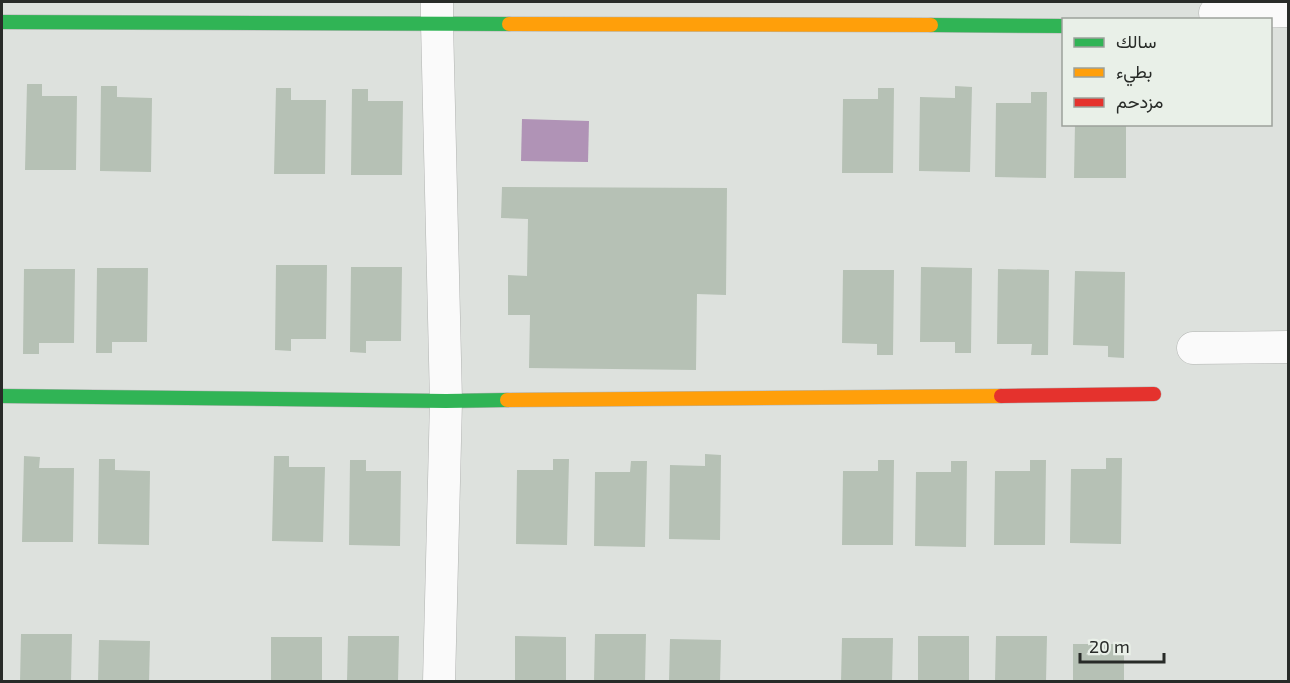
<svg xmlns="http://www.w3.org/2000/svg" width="1290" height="683" font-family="'Exo 2',Vazirmatn,sans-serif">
	<rect width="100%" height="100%" fill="#dde1dd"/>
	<path fill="#b093b6" d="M 522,119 L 589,121 L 588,162 L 521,161 Z"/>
	<g fill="#b6c1b5">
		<path d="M 27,84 L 42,84 L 42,96 L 77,96 L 76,170 L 25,170 Z"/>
		<path d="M 101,86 L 117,86 L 117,97 L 152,98 L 151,172 L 100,171 Z"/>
		<path d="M 955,86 L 972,87 L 970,172 L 919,171 L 920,97 L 955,98 Z"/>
		<path d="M 276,88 L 291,88 L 291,100 L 326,100 L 325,174 L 274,174 Z"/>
		<path d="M 878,88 L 894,88 L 893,173 L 842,173 L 843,99 L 878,99 Z"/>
		<path d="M 352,89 L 368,89 L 368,101 L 403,101 L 402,175 L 351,175 Z"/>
		<path d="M 1031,92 L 1047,92 L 1046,178 L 995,177 L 996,103 L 1031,103 Z"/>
		<path d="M 1075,124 L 1126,124 L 1126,178 L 1074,178 Z"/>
		<path d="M 502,187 L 727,188 L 726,295 L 697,294 L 696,370 L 529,368 L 530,315 L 508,315 L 508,275 L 527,276 L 528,219 L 501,218 Z"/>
		<path d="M 276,265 L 327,265 L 326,339 L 291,339 L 291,351 L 275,350 Z"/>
		<path d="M 351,267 L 402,267 L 401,341 L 366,341 L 366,353 L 350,352 Z"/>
		<path d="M 921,267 L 972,268 L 971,353 L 955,353 L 955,342 L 920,342 Z"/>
		<path d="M 97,268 L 148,268 L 147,342 L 112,342 L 112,353 L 96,353 Z"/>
		<path d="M 24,269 L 75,269 L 74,343 L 39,343 L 39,354 L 23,354 Z"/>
		<path d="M 998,269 L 1049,270 L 1048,355 L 1031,355 L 1032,344 L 997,344 Z"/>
		<path d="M 843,270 L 894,270 L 893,355 L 877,355 L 877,344 L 842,343 Z"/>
		<path d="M 1075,271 L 1125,272 L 1124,358 L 1108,357 L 1108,346 L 1073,345 Z"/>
		<path d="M 705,454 L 721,455 L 720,540 L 669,539 L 670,465 L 705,466 Z"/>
		<path d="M 24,456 L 40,457 L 39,468 L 74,468 L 73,542 L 22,542 Z"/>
		<path d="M 274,456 L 289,456 L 289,467 L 325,467 L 323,542 L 272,541 Z"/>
		<path d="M 1106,458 L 1122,458 L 1121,544 L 1070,543 L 1071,469 L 1106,469 Z"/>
		<path d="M 99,459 L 115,459 L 115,470 L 150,471 L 149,545 L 98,544 Z"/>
		<path d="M 553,459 L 569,459 L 567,545 L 516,544 L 517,470 L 553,470 Z"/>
		<path d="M 350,460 L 366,460 L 366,471 L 401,471 L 400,546 L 349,545 Z"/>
		<path d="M 878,460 L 894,460 L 893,545 L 842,545 L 843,471 L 878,471 Z"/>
		<path d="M 1030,460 L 1046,460 L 1045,545 L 994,545 L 995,471 L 1030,471 Z"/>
		<path d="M 631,461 L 647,461 L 645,547 L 594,546 L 595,472 L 630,472 Z"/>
		<path d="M 951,461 L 967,461 L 966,547 L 915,546 L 916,472 L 951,472 Z"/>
		<path d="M 21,634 L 72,634 L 71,682 L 20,682 Z"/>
		<path d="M 595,634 L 646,634 L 645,682 L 594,682 Z"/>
		<path d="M 348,636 L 399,636 L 398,682 L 347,682 Z"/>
		<path d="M 515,636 L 566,637 L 566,682 L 515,682 Z"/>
		<rect x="918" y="636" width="51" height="46"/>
		<path d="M 996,636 L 1047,636 L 1046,682 L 995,682 Z"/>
		<rect x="271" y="637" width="51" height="45"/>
		<path d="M 842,638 L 893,638 L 892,682 L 841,682 Z"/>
		<path d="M 670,639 L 721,640 L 720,682 L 669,682 Z"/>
		<path d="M 99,640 L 150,641 L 149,682 L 98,682 Z"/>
		<rect x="1073" y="644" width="51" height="38"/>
	</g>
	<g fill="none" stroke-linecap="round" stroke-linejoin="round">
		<g stroke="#b2b4b2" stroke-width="33">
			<g id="street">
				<path d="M 437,2 L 437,23 L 446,401 L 439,682"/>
				<path d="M 1215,13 L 1288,11"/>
				<path d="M 1193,348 L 1288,347"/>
			</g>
		</g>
		<g stroke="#b2b4b2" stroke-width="15">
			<g id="fast">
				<path d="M 2,22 L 509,24"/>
				<path d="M 931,25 L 1064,26"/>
				<path d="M 2,396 L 446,401 L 507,400"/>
			</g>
		</g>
		<g stroke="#b2b4b2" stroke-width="15">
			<g id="slow">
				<path d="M 509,24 L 931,25"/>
				<path d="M 507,400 L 1001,396"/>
			</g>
		</g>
		<g stroke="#b2b4b2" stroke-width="15">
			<path id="jam" d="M 1001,396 L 1154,394"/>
		</g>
		<use href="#street" stroke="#fafafa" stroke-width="32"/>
		<use href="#fast" stroke="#30b455" stroke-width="14"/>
		<use href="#slow" stroke="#ff9f0a" stroke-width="14"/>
		<use href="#jam" stroke="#e5322d" stroke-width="14"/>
	</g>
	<rect width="1290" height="683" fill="none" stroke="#282b28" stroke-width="6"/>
	<rect x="1062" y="18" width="210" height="108" fill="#e9f0e8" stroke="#9ca19b" stroke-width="1.5"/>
	<rect x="1074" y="38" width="30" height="9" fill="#30b455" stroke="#9ca19b" stroke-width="1.5"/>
	<text x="1116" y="48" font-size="18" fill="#282b28">سالك</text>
	<rect x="1074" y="68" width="30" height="9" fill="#ff9f0a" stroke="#9ca19b" stroke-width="1.5"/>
	<text x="1116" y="78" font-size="18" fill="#282b28">بطيء</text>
	<rect x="1074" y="98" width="30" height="9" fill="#e5322d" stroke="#9ca19b" stroke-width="1.5"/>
	<text x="1116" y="108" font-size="18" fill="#282b28">مزدحم</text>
	<path d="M1080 653v9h84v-9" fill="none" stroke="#282b28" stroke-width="3"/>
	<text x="1089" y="653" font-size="18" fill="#282b28" stroke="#e9f0e8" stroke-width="4.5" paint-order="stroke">20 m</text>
</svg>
